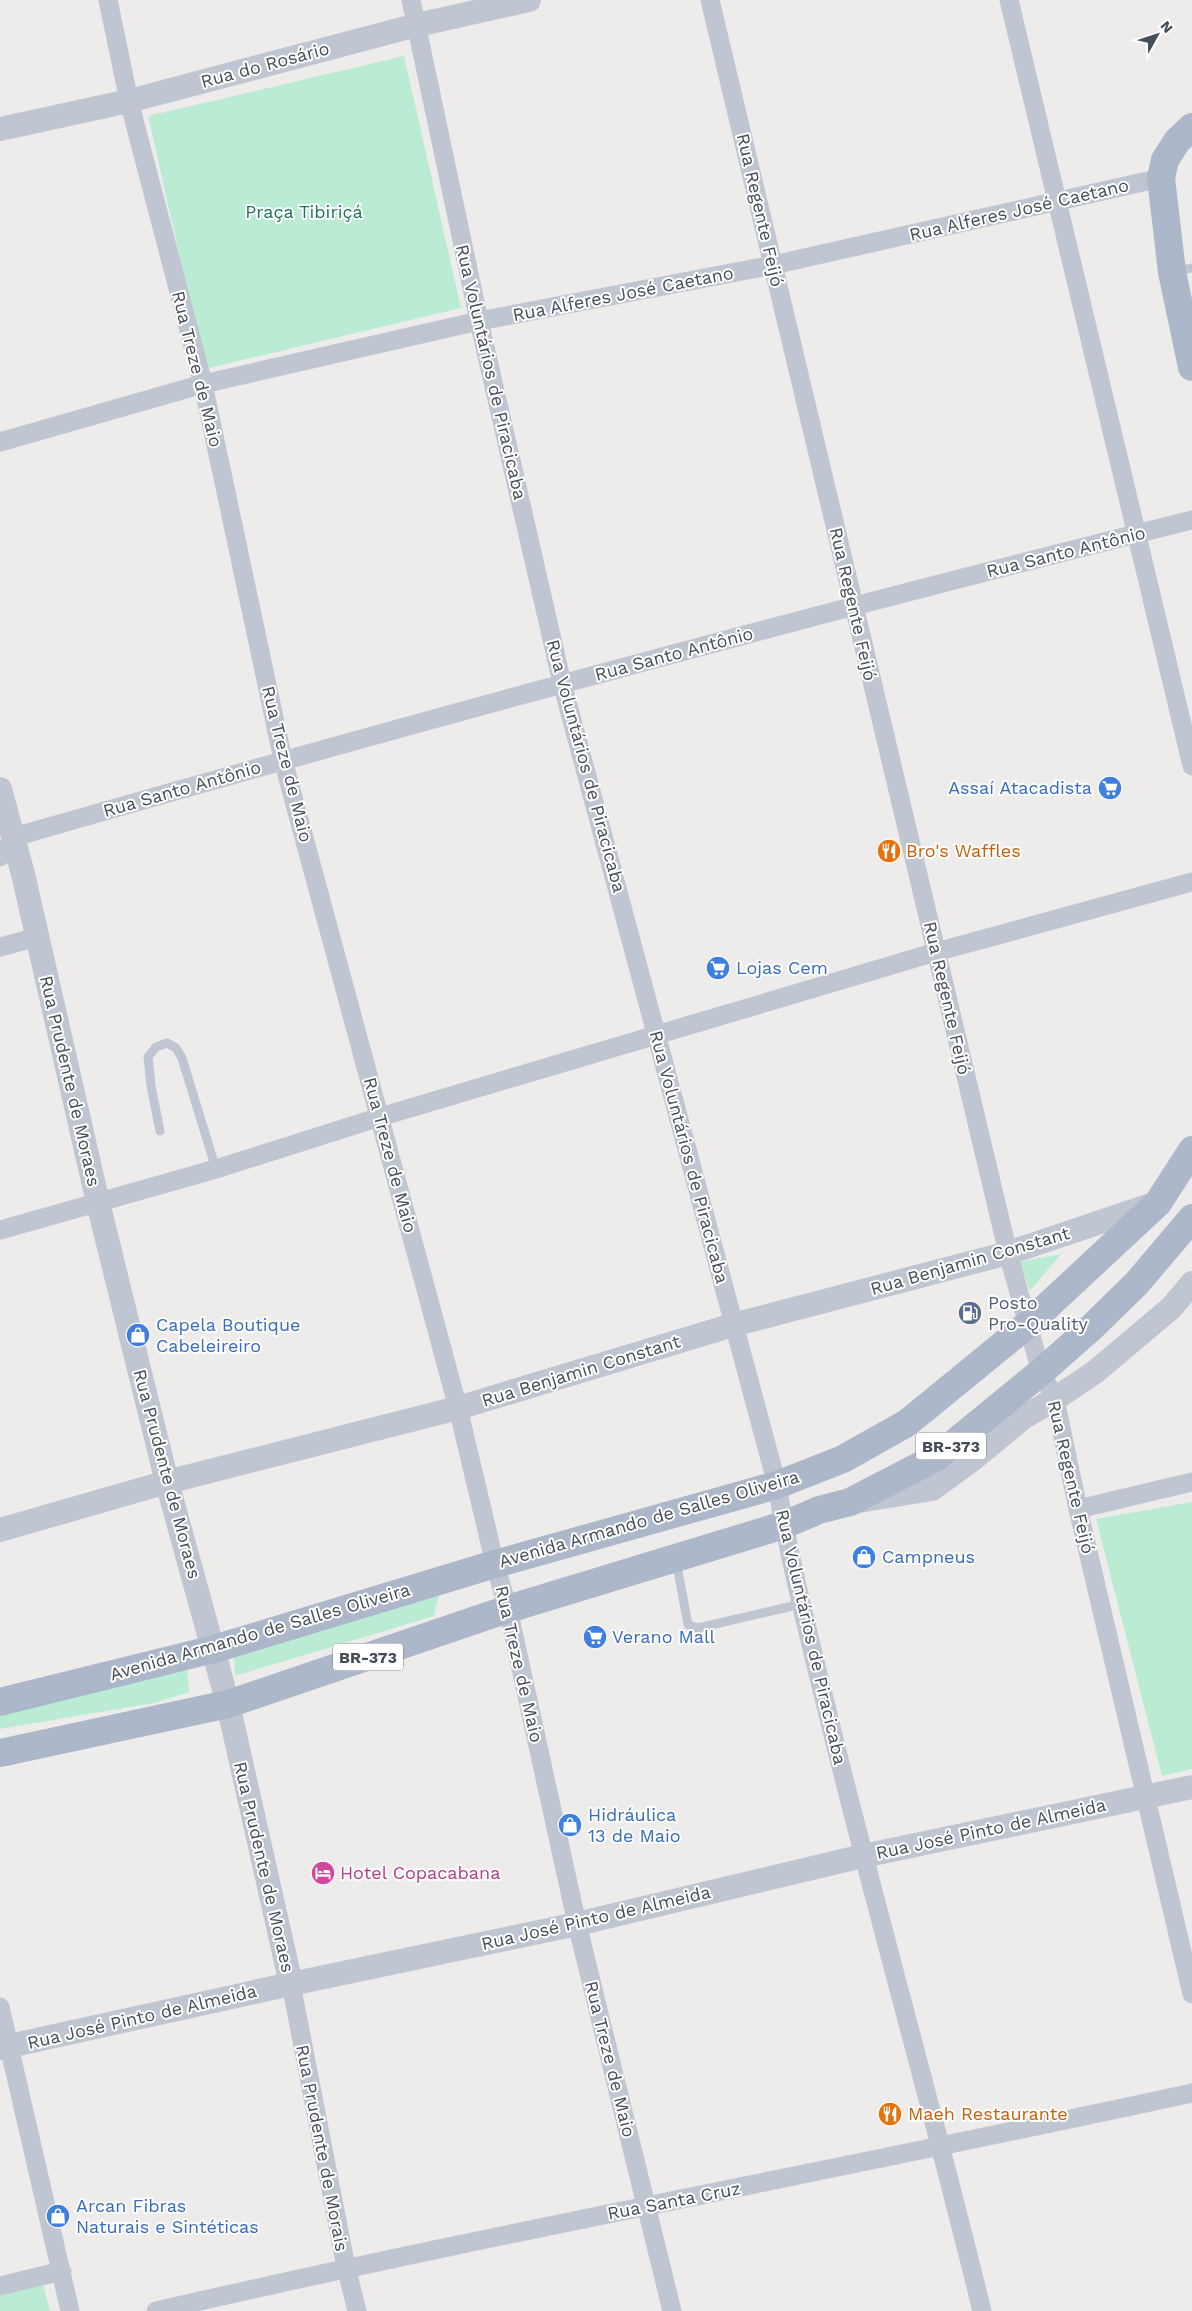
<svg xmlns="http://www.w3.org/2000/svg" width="1192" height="2311" font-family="'Work Sans',sans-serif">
	<rect width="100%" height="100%" fill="#eeeceb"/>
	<g fill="#baecd3">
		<path d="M 404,56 L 461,308 L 205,369 L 148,116 Z"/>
		<path d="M 1061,1254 L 1030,1291 L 1019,1262 Z"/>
		<path d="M 1192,1502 L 1192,1769 L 1162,1776 L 1096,1519 Z"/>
		<path d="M 439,1595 L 434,1616 L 235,1676 L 234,1653 Z"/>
		<path d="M 187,1667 L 189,1692 L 154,1703 L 0,1729 L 0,1715 Z"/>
		<path d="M 42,2281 L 50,2311 L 0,2311 L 0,2291 Z"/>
	</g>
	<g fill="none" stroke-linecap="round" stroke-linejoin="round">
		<g stroke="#bfc6d1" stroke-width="9">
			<path d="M 1175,272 L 1192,268"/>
			<path d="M 160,1131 L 151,1086 L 148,1057 L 156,1047 L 167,1043 L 176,1048 L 182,1058 L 216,1169"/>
			<path d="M 676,1560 L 688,1625 L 698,1628 L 801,1604"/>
		</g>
		<g stroke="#bfc6d1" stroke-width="19">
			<path d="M 108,0 L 129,101 L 203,384 L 283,760 L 458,1408 L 495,1564 L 508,1609 L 577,1924 L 672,2311"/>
			<path d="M 411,0 L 479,321 L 562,683 L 777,1485 C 791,1569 813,1652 833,1735 C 881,1928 935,2118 982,2311"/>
			<path d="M 710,0 L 1008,1253 L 1041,1372 L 1055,1399 L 1078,1509 L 1192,1994"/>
			<path d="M 1009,0 L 1192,766"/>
			<path d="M 0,442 L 203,384 L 479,321 L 773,265 L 1161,178"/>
			<path d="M 0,857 L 14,837 C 405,725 797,618 1192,520"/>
			<path d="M 0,947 L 37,937"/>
			<path d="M 0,1230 L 216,1169 L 380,1117 L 936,952 L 1192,882"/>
			<path d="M 1078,1509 L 1192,1482"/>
			<path d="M 291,1984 L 346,2267 L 357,2311"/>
			<path d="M 0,2007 L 70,2311"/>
			<path d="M 0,2286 L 62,2271"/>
			<path d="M 156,2311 C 500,2232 847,2168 1192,2093"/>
		</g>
		<g stroke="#bfc6d1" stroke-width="24">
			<path d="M 0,129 L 129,101 L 417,25 L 529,0"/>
			<path d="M 0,789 L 23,874 L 98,1203 L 167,1482 L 228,1704 L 291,1984"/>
			<path d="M 859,1501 L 932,1489 L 972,1460 L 1024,1417 L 1055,1399 L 1095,1372 L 1171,1308 L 1192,1283"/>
			<path d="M 0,1530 L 167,1482 L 458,1408 L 733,1325 L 1008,1253 L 1157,1203"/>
			<path d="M 0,2048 L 291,1984 L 577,1924 L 863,1856 L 1192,1787"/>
		</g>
		<g stroke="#acb7ca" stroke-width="28">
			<path d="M 1192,127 L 1177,141 L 1165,160 L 1161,178 L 1172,272 L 1192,367"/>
			<path d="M 0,1702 L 214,1649 L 495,1564 L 777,1485 L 843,1459 L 907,1423 L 1027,1325 L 1158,1203 L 1192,1150"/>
			<path d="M 0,1753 L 228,1704 L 508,1609 L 784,1525 L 819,1510 L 850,1502 L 937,1457 L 1041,1372 L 1092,1327 L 1137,1283 L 1192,1218"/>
		</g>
	</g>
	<defs>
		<g id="supermarket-disc" transform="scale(1.25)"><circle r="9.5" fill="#3f7fe0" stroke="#fff"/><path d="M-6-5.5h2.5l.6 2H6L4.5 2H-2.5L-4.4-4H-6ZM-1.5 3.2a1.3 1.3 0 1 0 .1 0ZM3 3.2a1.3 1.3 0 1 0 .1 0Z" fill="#fff"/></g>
		<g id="restaurant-disc" transform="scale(1.25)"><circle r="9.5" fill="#e8710a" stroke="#fff"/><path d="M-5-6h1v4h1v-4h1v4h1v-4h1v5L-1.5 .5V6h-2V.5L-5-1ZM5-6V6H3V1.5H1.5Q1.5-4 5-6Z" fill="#fff"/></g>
		<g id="fuel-disc" transform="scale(1.25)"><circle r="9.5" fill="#5c6f8a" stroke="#fff"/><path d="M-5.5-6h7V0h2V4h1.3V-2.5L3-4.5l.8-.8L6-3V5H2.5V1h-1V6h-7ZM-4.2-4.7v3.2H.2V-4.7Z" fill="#fff"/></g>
		<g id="shop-disc" transform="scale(1.25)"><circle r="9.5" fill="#3f7fe0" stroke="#fff"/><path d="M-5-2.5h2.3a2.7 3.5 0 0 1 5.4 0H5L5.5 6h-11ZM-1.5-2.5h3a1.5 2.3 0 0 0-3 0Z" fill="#fff"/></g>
		<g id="hotel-disc" transform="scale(1.25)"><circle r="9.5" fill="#d1479c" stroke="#fff"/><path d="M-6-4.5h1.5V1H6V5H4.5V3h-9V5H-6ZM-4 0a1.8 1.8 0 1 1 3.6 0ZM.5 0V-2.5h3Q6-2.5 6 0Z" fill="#fff"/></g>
	</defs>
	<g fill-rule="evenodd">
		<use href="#supermarket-disc" x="1110" y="788"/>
		<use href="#restaurant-disc" x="889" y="851"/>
		<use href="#supermarket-disc" x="718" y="968"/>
		<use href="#fuel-disc" x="970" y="1313"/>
		<use href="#shop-disc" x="138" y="1335"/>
		<use href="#shop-disc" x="864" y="1557"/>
		<use href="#supermarket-disc" x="595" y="1637"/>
		<use href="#shop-disc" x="570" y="1825"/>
		<use href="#hotel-disc" x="323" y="1873"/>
		<use href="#restaurant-disc" x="890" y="2114"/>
		<use href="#shop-disc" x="58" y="2216"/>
	</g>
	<g text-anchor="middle" stroke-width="4" stroke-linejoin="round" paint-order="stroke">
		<g fill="#fff" stroke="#7d828a" stroke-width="1">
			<rect x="916" y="1432.5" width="70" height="27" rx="4"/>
			<rect x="333" y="1643.5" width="70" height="27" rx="4"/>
		</g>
		<g font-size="16" font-weight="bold" fill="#454d58">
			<text x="951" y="1452">BR-373</text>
			<text x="368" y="1663">BR-373</text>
		</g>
		<g font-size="18" fill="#454d58" stroke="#fff">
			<text transform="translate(265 65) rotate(-15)" y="6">Rua do Rosário</text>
			<text transform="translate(760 210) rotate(77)" y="6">Rua Regente Feijó</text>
			<text transform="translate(1019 210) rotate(-13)" y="6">Rua Alferes José Caetano</text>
			<text transform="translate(623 294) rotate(-11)" y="6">Rua Alferes José Caetano</text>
			<text transform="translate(197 369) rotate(76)" y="6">Rua Treze de Maio</text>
			<text transform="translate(491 372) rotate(77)" y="6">Rua Voluntários de Piracicaba</text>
			<text transform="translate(1066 552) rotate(-14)" y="6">Rua Santo Antônio</text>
			<text transform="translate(853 604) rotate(77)" y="6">Rua Regente Feijó</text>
			<text transform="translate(674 654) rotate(-15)" y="6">Rua Santo Antônio</text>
			<text transform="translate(287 764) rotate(76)" y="6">Rua Treze de Maio</text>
			<text transform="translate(586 766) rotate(75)" y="6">Rua Voluntários de Piracicaba</text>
			<text transform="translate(182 789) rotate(-16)" y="6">Rua Santo Antônio</text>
			<text transform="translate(947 998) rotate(77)" y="6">Rua Regente Feijó</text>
			<text transform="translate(70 1081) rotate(77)" y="6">Rua Prudente de Moraes</text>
			<text transform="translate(390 1155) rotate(75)" y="6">Rua Treze de Maio</text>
			<text transform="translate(689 1157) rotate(75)" y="6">Rua Voluntários de Piracicaba</text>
			<text transform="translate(970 1261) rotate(-16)" y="6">Rua Benjamin Constant</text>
			<text transform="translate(581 1371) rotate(-17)" y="6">Rua Benjamin Constant</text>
			<text transform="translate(167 1474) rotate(75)" y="6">Rua Prudente de Moraes</text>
			<text transform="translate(1071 1477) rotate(77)" y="6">Rua Regente Feijó</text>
			<text transform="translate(649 1519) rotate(-16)" y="6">Avenida Armando de Salles Oliveira</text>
			<text transform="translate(260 1632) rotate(-16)" y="6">Avenida Armando de Salles Oliveira</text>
			<text transform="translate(811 1637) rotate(77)" y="6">Rua Voluntários de Piracicaba</text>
			<text transform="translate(519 1664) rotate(77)" y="6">Rua Treze de Maio</text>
			<text transform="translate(991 1829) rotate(-12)" y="6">Rua José Pinto de Almeida</text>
			<text transform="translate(264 1867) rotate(77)" y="6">Rua Prudente de Moraes</text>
			<text transform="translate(596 1918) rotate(-13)" y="6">Rua José Pinto de Almeida</text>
			<text transform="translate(142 2017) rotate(-13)" y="6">Rua José Pinto de Almeida</text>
			<text transform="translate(610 2059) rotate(76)" y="6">Rua Treze de Maio</text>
			<text transform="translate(322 2148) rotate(79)" y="6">Rua Prudente de Morais</text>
			<text transform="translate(674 2201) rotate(-11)" y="6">Rua Santa Cruz</text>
		</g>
		<g font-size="18" fill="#197552" stroke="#fff">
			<text x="304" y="218">Praça Tibiriçá</text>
		</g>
		<g font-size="18" fill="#366cbe" stroke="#fff" text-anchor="start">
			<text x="1092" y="794" text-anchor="end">Assaí Atacadista</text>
			<text x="736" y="974">Lojas Cem</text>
			<text x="156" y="1331">Capela Boutique<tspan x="156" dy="21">Cabeleireiro</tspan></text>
			<text x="882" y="1563">Campneus</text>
			<text x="612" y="1643">Verano Mall</text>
			<text x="588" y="1821">Hidráulica<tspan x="588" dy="21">13 de Maio</tspan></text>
			<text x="76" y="2212">Arcan Fibras<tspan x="76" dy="21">Naturais e Sintéticas</tspan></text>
		</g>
		<g font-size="18" fill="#c56008" stroke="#fff" text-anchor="start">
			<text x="906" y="857">Bro's Waffles</text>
			<text x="908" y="2120">Maeh Restaurante</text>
		</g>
		<g font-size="18" fill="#4e5e75" stroke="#fff" text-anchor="start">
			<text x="988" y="1309">Posto<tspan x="988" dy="21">Pro-Quality</tspan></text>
		</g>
		<g font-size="18" fill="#b23c85" stroke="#fff" text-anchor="start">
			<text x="340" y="1879">Hotel Copacabana</text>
		</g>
	</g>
	<g transform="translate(1157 35) rotate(50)" stroke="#ffffff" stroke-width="4" paint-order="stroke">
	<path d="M0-4L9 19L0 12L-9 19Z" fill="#454d58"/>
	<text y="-8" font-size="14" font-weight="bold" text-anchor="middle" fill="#454d58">N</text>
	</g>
</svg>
